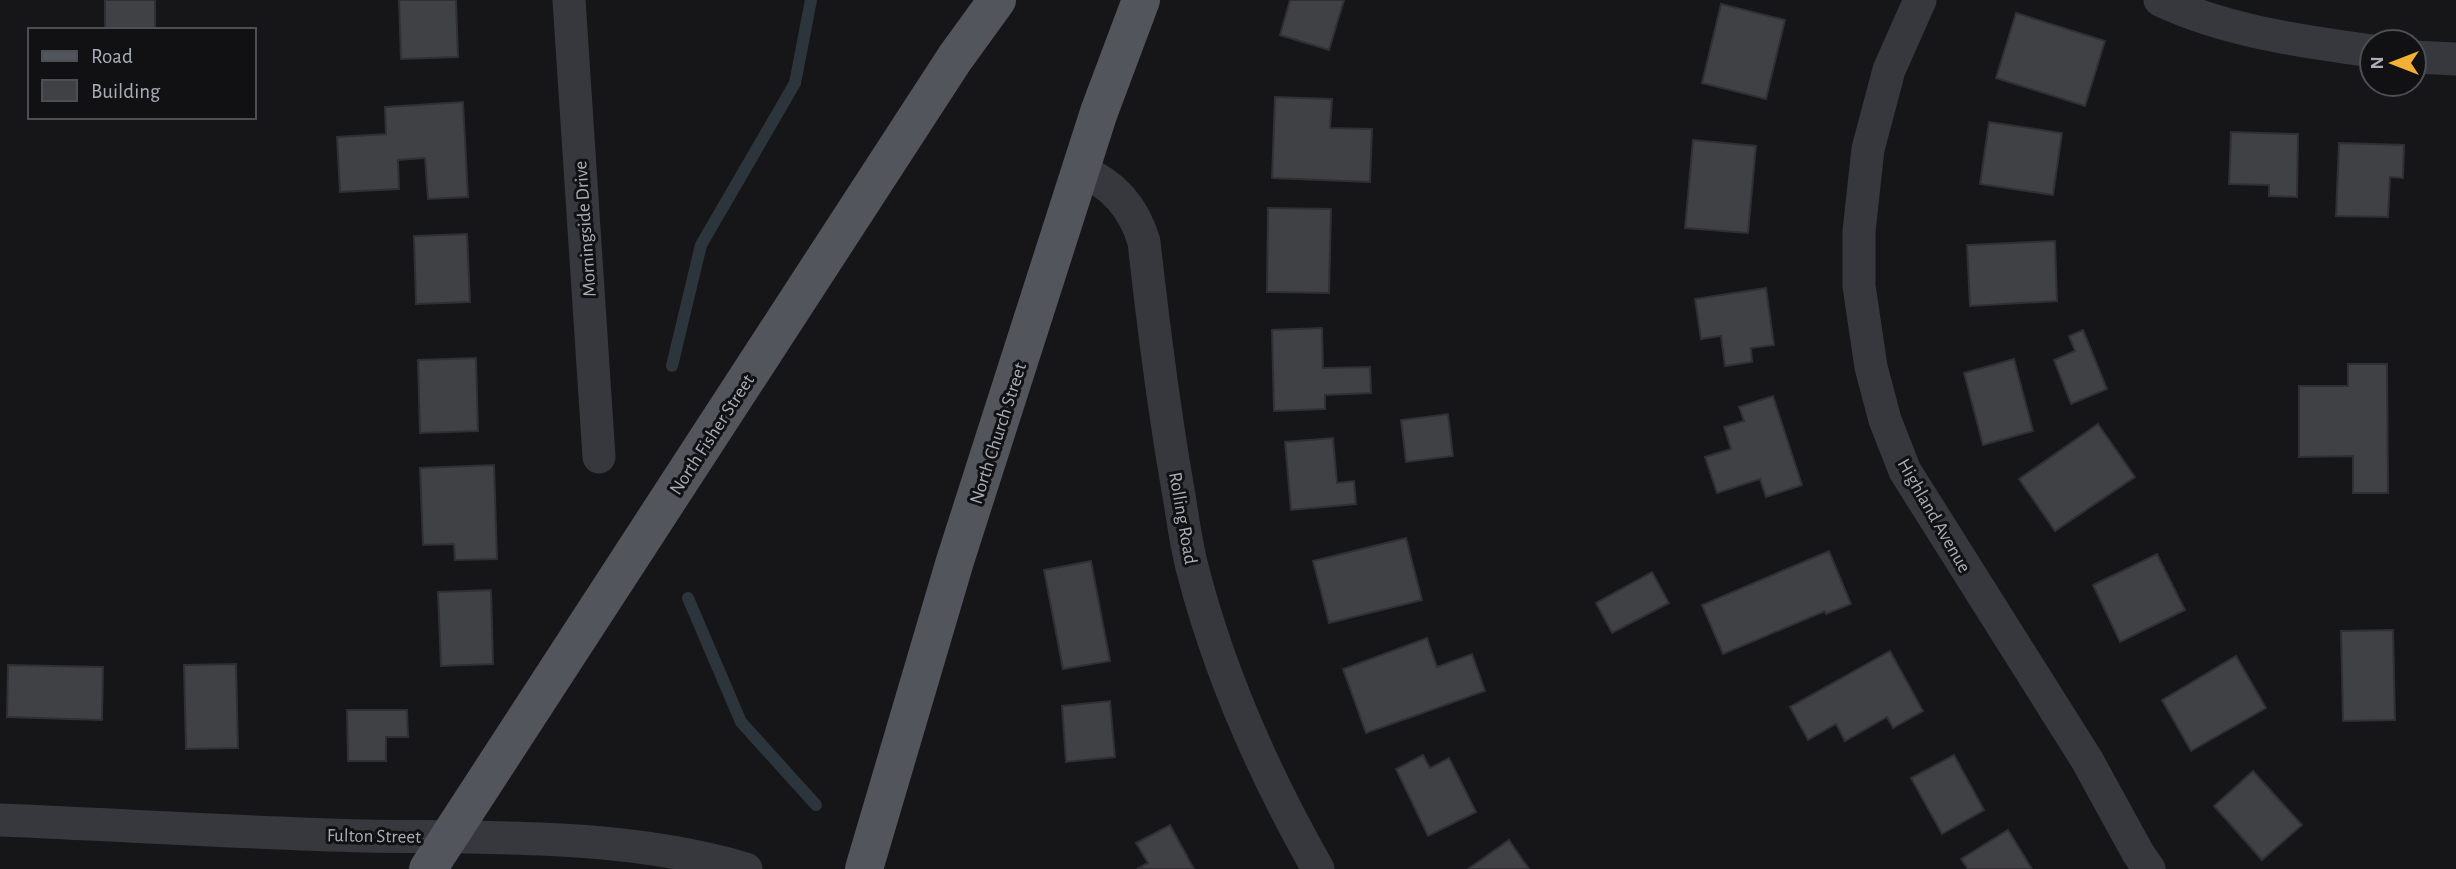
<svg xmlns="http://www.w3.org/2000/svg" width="2456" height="869" font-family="'Alegreya Sans',sans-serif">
	<rect width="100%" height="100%" fill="#161618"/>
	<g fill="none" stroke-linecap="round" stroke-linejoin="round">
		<g stroke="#2c353c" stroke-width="12">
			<path d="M 672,366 L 701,245 L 795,83 L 811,0"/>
			<path d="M 688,598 L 741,722 L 816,805"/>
		</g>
	</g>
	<g fill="#404145" stroke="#303034" stroke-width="2">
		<rect x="105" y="0" width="50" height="30"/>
		<path d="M 399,0 L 456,0 L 458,57 L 401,59 Z"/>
		<path d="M 1290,0 L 1344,0 L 1329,50 L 1280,35 Z"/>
		<path d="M 1721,4 L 1785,20 L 1766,99 L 1702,83 Z"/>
		<path d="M 2016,13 L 2105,41 L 2085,106 L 1996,78 Z"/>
		<path d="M 1275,97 L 1332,99 L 1330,128 L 1372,129 L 1370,182 L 1272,178 Z"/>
		<path d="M 463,102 L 468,197 L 428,199 L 425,158 L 398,160 L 399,189 L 340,192 L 337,137 L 386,134 L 385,107 Z"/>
		<path d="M 1989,122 L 2062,133 L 2053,195 L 1980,184 Z"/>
		<path d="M 2231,132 L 2298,134 L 2297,197 L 2269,196 L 2269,185 L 2229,184 Z"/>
		<path d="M 1693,140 L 1756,146 L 1748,233 L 1685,228 Z"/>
		<path d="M 2339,143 L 2404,145 L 2403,178 L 2390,177 L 2388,217 L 2336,216 Z"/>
		<path d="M 1268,208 L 1331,209 L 1329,293 L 1267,292 Z"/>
		<path d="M 467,234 L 470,302 L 416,304 L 414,236 Z"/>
		<path d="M 2055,241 L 2057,301 L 1970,306 L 1967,245 Z"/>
		<path d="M 1766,288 L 1774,345 L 1751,348 L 1752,362 L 1725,366 L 1721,336 L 1701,339 L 1695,299 Z"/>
		<path d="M 1322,328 L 1323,368 L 1370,367 L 1371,393 L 1325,395 L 1325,409 L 1274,411 L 1272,330 Z"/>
		<path d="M 2083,330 L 2107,389 L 2071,404 L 2054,360 L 2075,351 L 2069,336 Z"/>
		<path d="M 476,358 L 478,431 L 420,433 L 418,360 Z"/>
		<path d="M 2014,359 L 2033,431 L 1983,445 L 1964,373 Z"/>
		<path d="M 2348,364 L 2387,364 L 2388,493 L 2353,493 L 2353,456 L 2299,457 L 2299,386 L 2348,386 Z"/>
		<path d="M 1773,396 L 1802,485 L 1766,497 L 1760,479 L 1717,493 L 1705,457 L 1731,449 L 1724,427 L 1744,421 L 1739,407 Z"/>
		<path d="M 1448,414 L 1453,456 L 1406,462 L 1401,420 Z"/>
		<path d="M 2098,424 L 2135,477 L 2055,531 L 2019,479 Z"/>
		<path d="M 1333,438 L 1337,483 L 1354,481 L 1356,504 L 1291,510 L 1285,442 Z"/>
		<path d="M 494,465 L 497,559 L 455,560 L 454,544 L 423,545 L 420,468 Z"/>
		<path d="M 1406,538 L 1422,600 L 1329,623 L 1313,561 Z"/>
		<path d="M 1829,551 L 1851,604 L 1826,614 L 1825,611 L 1723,654 L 1702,605 Z"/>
		<path d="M 2157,554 L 2185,610 L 2120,642 L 2093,585 Z"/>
		<path d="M 1091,561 L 1110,661 L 1063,669 L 1044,570 Z"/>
		<path d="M 1652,572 L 1669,603 L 1612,633 L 1596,603 Z"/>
		<path d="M 491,590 L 493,664 L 441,666 L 438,592 Z"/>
		<path d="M 2393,630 L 2395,720 L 2343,721 L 2341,631 Z"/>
		<path d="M 1427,638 L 1437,667 L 1472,654 L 1485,691 L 1366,733 L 1343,669 Z"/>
		<path d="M 1890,651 L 1923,711 L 1893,728 L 1887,717 L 1845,741 L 1836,724 L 1808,740 L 1790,707 Z"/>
		<path d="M 2236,656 L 2266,708 L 2191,751 L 2162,700 Z"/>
		<path d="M 236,664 L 238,748 L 186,749 L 184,665 Z"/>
		<path d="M 8,665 L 103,667 L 102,720 L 7,717 Z"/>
		<path d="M 1110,701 L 1115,757 L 1066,762 L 1062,706 Z"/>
		<path d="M 347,710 L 407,710 L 408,737 L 386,737 L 386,761 L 348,761 Z"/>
		<path d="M 1423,755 L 1430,768 L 1449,758 L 1476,812 L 1428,836 L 1396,769 Z"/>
		<path d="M 1954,755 L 1984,810 L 1942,834 L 1911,778 Z"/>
		<path d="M 2253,771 L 2302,825 L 2262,860 L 2214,806 Z"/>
		<path d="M 1170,825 L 1194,869 L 1137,869 L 1148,863 L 1136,843 Z"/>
		<path d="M 2008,830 L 2032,869 L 1968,869 L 1961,859 Z"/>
		<path d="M 1509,840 L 1529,869 L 1468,869 Z"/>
	</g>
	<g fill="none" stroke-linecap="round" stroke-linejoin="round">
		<g stroke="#37383d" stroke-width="33">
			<path d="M 569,0 L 599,457"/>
			<path d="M 1920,0 L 1889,70 L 1868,149 L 1859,231 L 1859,286 L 1871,367 L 1885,420 L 1905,471 L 2087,760 L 2138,853 L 2149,869"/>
			<path d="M 2160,0 C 2226,31 2300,41 2372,51"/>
			<path d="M 2414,57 L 2456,59"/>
			<path d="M 1081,171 C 1114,184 1134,208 1144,242 C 1153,323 1163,403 1177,484 C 1182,511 1185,540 1192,567 C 1219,673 1264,774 1318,869"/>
			<path d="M 0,820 C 122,825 244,833 366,836 C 493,838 623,833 746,869"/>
		</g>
		<g stroke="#53555c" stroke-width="38">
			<path d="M 428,869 L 955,58 L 997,0"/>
			<path d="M 864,869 L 955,561 L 1099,112 L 1141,0"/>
		</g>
	</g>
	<g text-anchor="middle" stroke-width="6" stroke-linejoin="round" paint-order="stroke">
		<g font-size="19" fill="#a8adb8" stroke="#111113">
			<text transform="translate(584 229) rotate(-94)" y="7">Morningside Drive</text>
			<text transform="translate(997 433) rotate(-72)" y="7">North Church Street</text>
			<text transform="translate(711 434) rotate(-57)" y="7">North Fisher Street</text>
			<text transform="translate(1935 515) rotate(60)" y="7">Highland Avenue</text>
			<text transform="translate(1184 518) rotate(80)" y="7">Rolling Road</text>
			<text transform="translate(374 835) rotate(1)" y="7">Fulton Street</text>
		</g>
	</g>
	<rect x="28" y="28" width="228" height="91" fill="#111113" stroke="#4d4f55" stroke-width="2"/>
	<rect x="42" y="51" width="35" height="10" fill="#53555c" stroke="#4d4f55" stroke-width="2"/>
	<text x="91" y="63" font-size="21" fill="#a8adb8">Road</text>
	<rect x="42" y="80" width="35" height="21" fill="#404145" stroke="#4d4f55" stroke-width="2"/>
	<text x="91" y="98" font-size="21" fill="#a8adb8">Building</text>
	<g transform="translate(2393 63) rotate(270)"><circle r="33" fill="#111113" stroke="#4d4f55" stroke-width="2"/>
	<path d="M0-5L12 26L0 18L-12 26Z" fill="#f2b134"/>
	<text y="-10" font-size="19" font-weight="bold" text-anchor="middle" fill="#a8adb8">N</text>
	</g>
</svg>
